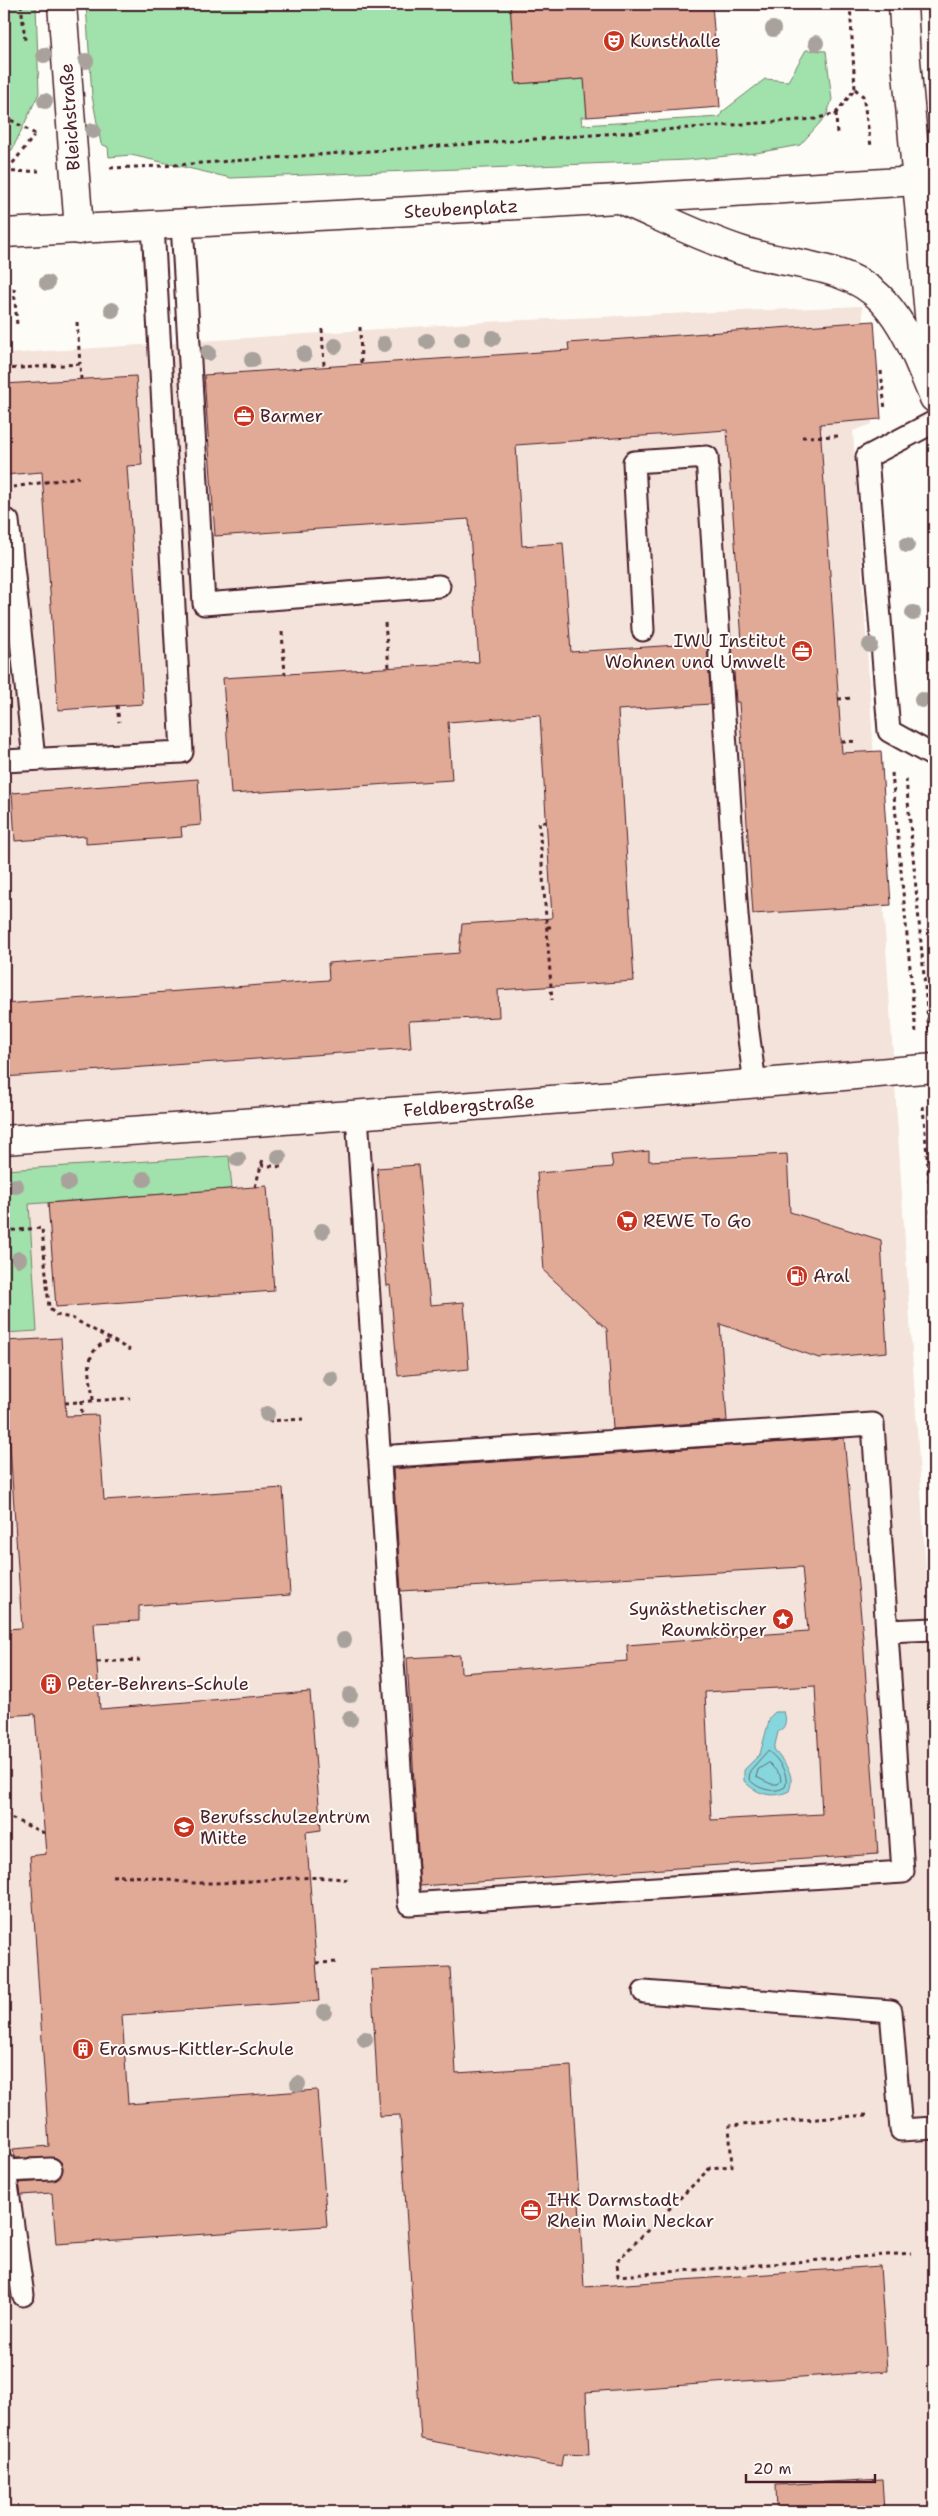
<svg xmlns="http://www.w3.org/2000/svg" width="938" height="2516" font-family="'Shantell Sans',sans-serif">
	<rect width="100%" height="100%" fill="#fdfcf7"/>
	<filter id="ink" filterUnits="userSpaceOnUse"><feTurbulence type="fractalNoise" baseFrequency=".02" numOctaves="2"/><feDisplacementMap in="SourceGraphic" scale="10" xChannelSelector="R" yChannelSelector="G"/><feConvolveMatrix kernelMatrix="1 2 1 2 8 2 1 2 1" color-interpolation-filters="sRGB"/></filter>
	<g filter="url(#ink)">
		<path fill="#f4e3da" d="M 862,306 L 872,424 L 853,431 L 934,1695 L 934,2512 L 4,2512 L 4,354 L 502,321 Z"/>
		<g fill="#a1e1ab" stroke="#76806b">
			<path d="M 4,4 L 36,4 L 39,93 L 12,150 L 4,151 Z"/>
			<path d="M 86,4 L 510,4 L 516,84 L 585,79 L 587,117 L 581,117 L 582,125 L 720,117 L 722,112 L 765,79 L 788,81 L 806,50 L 826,51 L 832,100 L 826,116 L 800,145 L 756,153 L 688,160 L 231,178 L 131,155 L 109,157 L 108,147 L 101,144 L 92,96 Z"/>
			<path d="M 229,1156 L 232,1189 L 29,1204 L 37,1331 L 4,1333 L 4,1170 Z"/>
		</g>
		<path fill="#86d7dd" stroke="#6e8d96" d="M 775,1712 L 784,1712 C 787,1721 786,1727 778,1732 L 774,1749 C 784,1764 796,1773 789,1791 C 773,1799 756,1794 744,1781 L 744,1770 L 760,1754 L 770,1717 Z"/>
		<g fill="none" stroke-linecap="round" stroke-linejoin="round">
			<g stroke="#626972" stroke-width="1">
				<path d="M 768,1751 C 778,1758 790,1775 785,1787 C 774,1794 757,1789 749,1779 L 750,1771 Z"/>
				<path d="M 769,1763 L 780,1775 L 781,1781 L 778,1784 L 771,1784 L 756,1777 L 758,1770 Z"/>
			</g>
		</g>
		<g fill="#e0aa96" stroke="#4a1f2b" fill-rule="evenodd">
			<path d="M 510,4 L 712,4 L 720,107 L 587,117 L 584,79 L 516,84 Z"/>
			<path d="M 874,321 L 881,419 L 820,424 L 842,753 L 881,751 L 891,905 L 753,914 L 739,702 L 736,702 L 732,642 L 742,641 L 727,430 L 516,445 L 522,546 L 563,543 L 571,652 L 707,643 L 711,704 L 618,710 L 634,981 L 498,990 L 499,1017 L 409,1021 L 411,1048 L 4,1077 L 4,1004 L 329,980 L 328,963 L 459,953 L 462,924 L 552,918 L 540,715 L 448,722 L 452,780 L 231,794 L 223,678 L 479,662 L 469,519 L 215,536 L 204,375 L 569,350 L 568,343 Z"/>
			<path d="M 136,376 L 142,465 L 127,466 L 143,704 L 58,710 L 42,472 L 4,475 L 4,384 Z"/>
			<path d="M 198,779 L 201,825 L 181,827 L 182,837 L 86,844 L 86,836 L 15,841 L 12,793 Z"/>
			<path d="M 649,1151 L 649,1161 L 787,1154 L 790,1212 L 881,1240 L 887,1352 L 819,1358 L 720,1324 L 727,1421 L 613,1429 L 607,1329 L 544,1271 L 537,1173 L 613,1167 L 611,1155 Z"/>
			<path d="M 418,1165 L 430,1305 L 464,1302 L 469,1369 L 398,1376 L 390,1285 L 387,1286 L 377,1168 Z"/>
			<path d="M 267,1186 L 274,1291 L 56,1307 L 48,1203 Z"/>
			<path d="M 61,1338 L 66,1416 L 98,1415 L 104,1500 L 283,1488 L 290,1595 L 139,1606 L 139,1621 L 94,1623 L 100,1709 L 310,1692 L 321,1830 L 306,1832 L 319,2001 L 122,2015 L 128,2104 L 317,2090 L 327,2226 L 56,2244 L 52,2193 L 21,2195 L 19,2183 L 57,2180 L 63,2169 L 61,2162 L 56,2158 L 15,2158 L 13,2149 L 49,2146 L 30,1856 L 46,1854 L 35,1714 L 4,1716 L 4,1629 L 22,1628 L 8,1416 L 4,1416 L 4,1341 Z"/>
			<path d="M 844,1438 L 863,1638 L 878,1854 L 420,1886 L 407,1658 L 460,1655 L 461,1673 L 628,1661 L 627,1645 L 808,1631 L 802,1567 L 401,1591 L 393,1469 ZM 815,1686 L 822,1814 L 711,1820 L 705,1692 Z"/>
			<path d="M 450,1967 L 456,2073 L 571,2066 L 584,2287 L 880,2266 L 887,2371 L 586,2392 L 589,2455 L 563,2454 L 561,2466 L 421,2439 L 400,2115 L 379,2116 L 371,1970 Z"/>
			<path d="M 882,2479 L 884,2512 L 777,2512 L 776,2485 Z"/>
		</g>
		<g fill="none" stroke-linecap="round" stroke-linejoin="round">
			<g stroke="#4a1f2b" stroke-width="25">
				<g id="lane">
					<path d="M 182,224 L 204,604 L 439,586"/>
					<path d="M 934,422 L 867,457 L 889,731 L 934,756"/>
					<path d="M 4,522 L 8,521 L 34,759"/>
					<path d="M 643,630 L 634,462 L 707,457 L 737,915 L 747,1024 L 755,1084"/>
					<path d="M 4,761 L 182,752 L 153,225"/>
					<path d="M 357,1115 L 409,1904 L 903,1872 L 873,1424 L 379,1457"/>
					<path d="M 887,1631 L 934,1629"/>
					<path d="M 644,1992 L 891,2011 L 901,2130 L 934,2128"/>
					<path d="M 4,2164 L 23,2295"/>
					<path d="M 4,2171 L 51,2169"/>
				</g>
			</g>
			<g stroke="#4a1f2b" stroke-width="31">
				<path id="street" d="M 4,1140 C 314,1118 624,1096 934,1068"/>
			</g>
			<g stroke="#4a1f2b" stroke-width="31">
				<g id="primary">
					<path d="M 62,4 L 79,230"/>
					<path d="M 903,4 L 906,61 L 934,370"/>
					<path d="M 624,201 C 663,218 702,238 743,251 C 788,266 849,263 883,301 C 908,328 920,366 934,398"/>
					<path d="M 4,233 L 467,208 L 934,180"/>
				</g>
			</g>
			<g stroke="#4a1f2b" stroke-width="3" stroke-dasharray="4 4" stroke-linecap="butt">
				<path d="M 21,4 L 25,40"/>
				<path d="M 855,89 L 863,96 L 871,146"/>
				<path d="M 836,113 L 837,135"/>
				<path d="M 4,116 L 35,134"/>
				<path d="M 110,168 L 161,166 L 815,119 L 836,113 L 855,89 L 850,4"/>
				<path d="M 4,172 L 39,171"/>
				<path d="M 7,185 L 6,172 L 34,136"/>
				<path d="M 14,288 L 17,325"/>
				<path d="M 77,322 L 80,364"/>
				<path d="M 360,327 L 361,364"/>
				<path d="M 322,329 L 324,366"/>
				<path d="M 4,369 L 80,364 L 81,379"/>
				<path d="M 881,371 L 885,410"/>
				<path d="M 802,437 L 842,436"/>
				<path d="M 13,487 L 79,477"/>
				<path d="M 385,623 L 389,667"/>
				<path d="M 282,632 L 285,674"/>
				<path d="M 838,699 L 853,698"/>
				<path d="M 117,705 L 119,722"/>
				<path d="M 842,742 L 858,741"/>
				<path d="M 892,773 L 916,1033"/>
				<path d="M 906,779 L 929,1031"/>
				<path d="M 546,822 L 539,822 L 552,1000"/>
				<path d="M 547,927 L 553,927"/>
				<path d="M 923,1106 L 934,1243"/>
				<path d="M 261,1165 L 282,1167"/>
				<path d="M 255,1187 L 263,1159"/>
				<path d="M 4,1231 L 42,1228 L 49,1308 L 56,1315 L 72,1318 L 130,1350"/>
				<path d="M 93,1400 C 91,1374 80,1349 112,1340"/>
				<path d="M 81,1401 L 82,1415"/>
				<path d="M 65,1403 L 130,1398"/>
				<path d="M 268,1421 L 303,1419"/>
				<path d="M 97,1662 L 140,1660"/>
				<path d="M 4,1815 L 44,1833"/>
				<path d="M 320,1815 L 352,1813"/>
				<path d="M 112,1876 C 146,1874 176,1884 208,1883 C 255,1883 303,1873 350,1880"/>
				<path d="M 316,1963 L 340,1962"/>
				<path d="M 867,2115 L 729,2126 L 732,2166 L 710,2168 L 617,2261 L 618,2276 L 911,2253"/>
			</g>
			<use href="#lane" stroke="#fdfcf7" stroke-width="21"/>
			<use href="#street" stroke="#fdfcf7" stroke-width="28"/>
			<use href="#primary" stroke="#fdfcf7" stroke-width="28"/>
		</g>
		<g fill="#a9a29c">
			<circle cx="773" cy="29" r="8"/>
			<circle cx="816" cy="43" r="8"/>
			<circle cx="44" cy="55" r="8"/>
			<circle cx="86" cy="61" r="8"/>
			<circle cx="45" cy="101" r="8"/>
			<circle cx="93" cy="131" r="8"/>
			<circle cx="47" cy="283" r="8"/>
			<circle cx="112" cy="310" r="8"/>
			<circle cx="493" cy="338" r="8"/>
			<circle cx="462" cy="339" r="8"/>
			<circle cx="427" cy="341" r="8"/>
			<circle cx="384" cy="344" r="8"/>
			<circle cx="335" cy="346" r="8"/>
			<circle cx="208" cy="353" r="8"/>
			<circle cx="304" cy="354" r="8"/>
			<circle cx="252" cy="360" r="8"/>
			<circle cx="907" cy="545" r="8"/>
			<circle cx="913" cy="613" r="8"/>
			<circle cx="870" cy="645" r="8"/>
			<circle cx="922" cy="700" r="8"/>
			<circle cx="279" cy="1157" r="8"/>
			<circle cx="238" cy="1159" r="8"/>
			<circle cx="144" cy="1179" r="8"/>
			<circle cx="68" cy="1183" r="8"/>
			<circle cx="16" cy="1186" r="8"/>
			<circle cx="322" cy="1231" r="8"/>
			<circle cx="19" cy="1259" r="8"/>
			<circle cx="331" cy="1379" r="8"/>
			<circle cx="267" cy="1414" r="8"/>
			<circle cx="344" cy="1640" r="8"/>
			<circle cx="350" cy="1695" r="8"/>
			<circle cx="350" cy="1719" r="8"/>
			<circle cx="324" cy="2012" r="8"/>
			<circle cx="365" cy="2039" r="8"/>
			<circle cx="298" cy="2084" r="8"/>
		</g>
	</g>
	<defs>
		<g id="theatre-disc" transform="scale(1.125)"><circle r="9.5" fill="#c8321e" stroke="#fdfcf7"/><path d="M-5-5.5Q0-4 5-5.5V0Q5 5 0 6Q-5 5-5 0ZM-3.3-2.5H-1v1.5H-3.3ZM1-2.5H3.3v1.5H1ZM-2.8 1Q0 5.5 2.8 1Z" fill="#fff"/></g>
		<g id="office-disc" transform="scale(1.125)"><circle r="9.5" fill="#c8321e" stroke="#fdfcf7"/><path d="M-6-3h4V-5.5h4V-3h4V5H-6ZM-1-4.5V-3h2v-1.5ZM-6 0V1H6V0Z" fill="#fff"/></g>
		<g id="supermarket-disc" transform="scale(1.125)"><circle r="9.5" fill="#c8321e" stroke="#fdfcf7"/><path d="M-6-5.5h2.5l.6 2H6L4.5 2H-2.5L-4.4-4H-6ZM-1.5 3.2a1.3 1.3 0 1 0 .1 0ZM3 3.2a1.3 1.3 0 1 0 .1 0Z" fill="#fff"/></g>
		<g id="fuel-disc" transform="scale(1.125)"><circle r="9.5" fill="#c8321e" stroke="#fdfcf7"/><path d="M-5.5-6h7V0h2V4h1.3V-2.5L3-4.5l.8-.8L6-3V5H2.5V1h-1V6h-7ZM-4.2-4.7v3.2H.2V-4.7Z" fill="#fff"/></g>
		<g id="sight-disc" transform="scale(1.125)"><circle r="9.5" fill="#c8321e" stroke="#fdfcf7"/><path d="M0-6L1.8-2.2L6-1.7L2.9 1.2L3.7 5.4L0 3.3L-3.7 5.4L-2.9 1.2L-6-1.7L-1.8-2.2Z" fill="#fff"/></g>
		<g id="building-disc" transform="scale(1.125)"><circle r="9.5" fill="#c8321e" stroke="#fdfcf7"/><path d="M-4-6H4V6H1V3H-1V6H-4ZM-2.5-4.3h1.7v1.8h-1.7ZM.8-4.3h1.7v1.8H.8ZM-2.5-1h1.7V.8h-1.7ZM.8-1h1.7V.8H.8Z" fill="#fff"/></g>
		<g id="school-disc" transform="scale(1.125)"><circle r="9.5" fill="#c8321e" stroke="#fdfcf7"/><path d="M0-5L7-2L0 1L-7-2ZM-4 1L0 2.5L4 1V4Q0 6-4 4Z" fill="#fff"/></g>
	</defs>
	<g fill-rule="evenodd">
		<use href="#theatre-disc" x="614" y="41"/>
		<use href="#office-disc" x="244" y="416"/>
		<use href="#office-disc" x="802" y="651"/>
		<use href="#supermarket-disc" x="627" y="1221"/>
		<use href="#fuel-disc" x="797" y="1276"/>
		<use href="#sight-disc" x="783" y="1619"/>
		<use href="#building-disc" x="51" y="1684"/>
		<use href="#school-disc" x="184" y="1827"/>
		<use href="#building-disc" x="83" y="2049"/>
		<use href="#office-disc" x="531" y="2210"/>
	</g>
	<g text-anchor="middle" stroke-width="4" stroke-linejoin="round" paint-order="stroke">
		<g font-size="18" fill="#4a1f2b" stroke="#fdfcf7" text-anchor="start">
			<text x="630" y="47">Kunsthalle</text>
			<text x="260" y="422">Barmer</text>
			<text x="786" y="647" text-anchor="end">IWU Institut<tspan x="786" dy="21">Wohnen und Umwelt</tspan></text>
			<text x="643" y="1227">REWE To Go</text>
			<text x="813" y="1282">Aral</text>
			<text x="767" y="1615" text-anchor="end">Synästhetischer<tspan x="767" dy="21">Raumkörper</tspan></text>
			<text x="67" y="1690">Peter-Behrens-Schule</text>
			<text x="200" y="1823">Berufsschulzentrum<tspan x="200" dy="21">Mitte</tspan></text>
			<text x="99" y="2055">Erasmus-Kittler-Schule</text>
			<text x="547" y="2206">IHK Darmstadt<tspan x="547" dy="21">Rhein Main Neckar</tspan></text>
		</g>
		<g font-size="18" fill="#4a1f2b" stroke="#fdfcf7">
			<text transform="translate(70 117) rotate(-94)" y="6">Bleichstraße</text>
			<text transform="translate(461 209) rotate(-3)" y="6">Steubenplatz</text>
			<text transform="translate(469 1106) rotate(-4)" y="6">Feldbergstraße</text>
		</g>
	</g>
	<rect width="938" height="2516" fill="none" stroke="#fdfcf7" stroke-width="20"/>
	<rect x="10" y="10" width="918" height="2496" fill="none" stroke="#4a1f2b" stroke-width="2" filter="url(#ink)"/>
	<path d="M746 2474v8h129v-8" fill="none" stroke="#4a1f2b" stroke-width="2.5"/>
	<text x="753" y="2474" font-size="15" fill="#4a1f2b" stroke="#fdfcf7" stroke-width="4" paint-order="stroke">20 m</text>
</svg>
